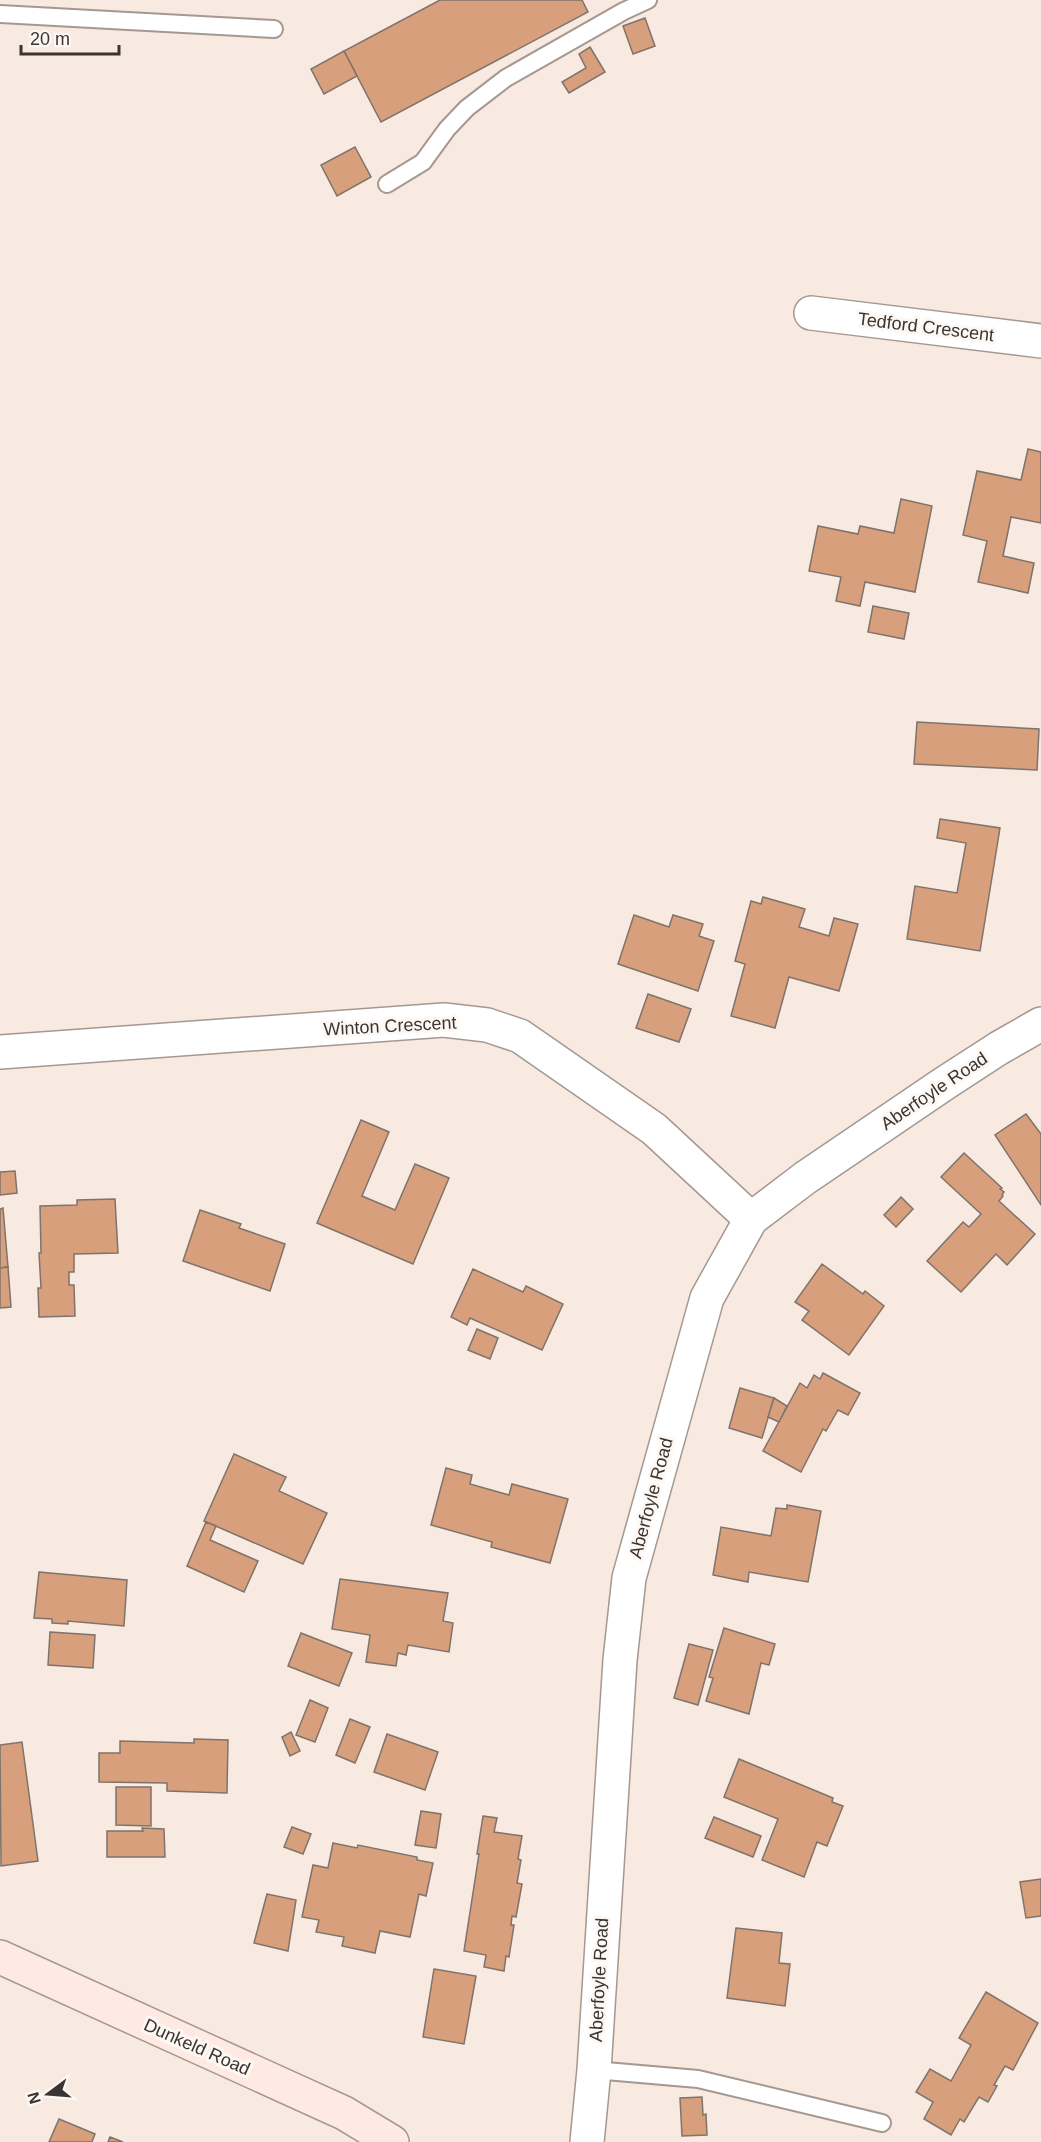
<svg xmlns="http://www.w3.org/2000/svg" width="1041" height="2142" font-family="Arial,sans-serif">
	<rect width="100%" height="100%" fill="#f8e9e1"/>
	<g fill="#d79f7c" stroke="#7f736b" stroke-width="1.5">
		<path d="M 440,0 L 582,0 L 588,12 L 381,122 L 344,51 Z"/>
		<path d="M 645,18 L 655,46 L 633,54 L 623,26 Z"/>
		<path d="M 590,47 L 605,72 L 569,93 L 562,82 L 586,68 L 579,54 Z"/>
		<path d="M 344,51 L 357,76 L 324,94 L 311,69 Z"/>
		<path d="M 355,147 L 371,177 L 337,196 L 321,165 Z"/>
		<path d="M 1028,449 L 1041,452 L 1041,523 L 1011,517 L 1003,556 L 1034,563 L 1028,593 L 978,582 L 987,541 L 963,535 L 977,471 L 1021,480 Z"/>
		<path d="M 901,499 L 932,506 L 915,592 L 865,582 L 860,606 L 836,601 L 841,577 L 809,571 L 818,526 L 858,534 L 860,526 L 894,533 Z"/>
		<path d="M 873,606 L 909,613 L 904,639 L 868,632 Z"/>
		<path d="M 917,722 L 1039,729 L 1037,770 L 914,764 Z"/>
		<path d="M 940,819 L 1000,828 L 980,951 L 907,939 L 915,886 L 957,893 L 966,843 L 937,838 Z"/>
		<path d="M 763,897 L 805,909 L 799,927 L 829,936 L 834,918 L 858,924 L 839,991 L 789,977 L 775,1028 L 731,1016 L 745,964 L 735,961 L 751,901 L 761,904 Z"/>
		<path d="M 634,915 L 669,927 L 673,915 L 703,924 L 699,936 L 714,941 L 698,991 L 618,964 Z"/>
		<path d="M 648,994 L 691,1009 L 679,1042 L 636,1028 Z"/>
		<path d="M 1026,1114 L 1041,1134 L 1041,1205 L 995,1135 Z"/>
		<path d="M 361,1120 L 389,1132 L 362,1196 L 395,1210 L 415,1164 L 449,1178 L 413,1264 L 317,1223 Z"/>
		<path d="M 964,1153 L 1002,1188 L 1000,1189 L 1004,1192 L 1002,1195 L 1003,1196 L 999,1201 L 1035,1234 L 1007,1265 L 996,1254 L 961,1292 L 927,1261 L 963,1222 L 969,1227 L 981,1214 L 941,1177 Z"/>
		<path d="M 15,1171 L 17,1193 L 0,1195 L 0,1172 Z"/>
		<path d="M 901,1197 L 913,1209 L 896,1227 L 884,1215 Z"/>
		<path d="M 115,1199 L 118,1253 L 74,1254 L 74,1272 L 69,1272 L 69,1285 L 74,1285 L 75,1316 L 39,1317 L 38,1288 L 41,1288 L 39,1253 L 41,1253 L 40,1206 L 77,1205 L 77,1200 Z"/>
		<path d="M 3,1208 L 8,1267 L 0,1268 L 0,1209 Z"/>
		<path d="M 200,1210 L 241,1224 L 239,1228 L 285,1244 L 270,1291 L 183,1261 Z"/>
		<path d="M 822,1264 L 863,1294 L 865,1291 L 884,1306 L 849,1355 L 802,1320 L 809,1311 L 795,1302 Z"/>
		<path d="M 8,1267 L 11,1307 L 0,1308 L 0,1268 Z"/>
		<path d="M 473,1269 L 523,1292 L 526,1286 L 563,1304 L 542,1350 L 470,1318 L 467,1325 L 451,1317 Z"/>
		<path d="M 477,1329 L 498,1338 L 490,1359 L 468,1350 Z"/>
		<path d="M 823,1373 L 860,1393 L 848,1415 L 838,1410 L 826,1431 L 823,1429 L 801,1472 L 763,1451 L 800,1383 L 807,1388 L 814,1375 L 820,1379 Z"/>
		<path d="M 740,1388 L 774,1398 L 762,1438 L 729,1428 Z"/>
		<path d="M 774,1398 L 787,1406 L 779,1422 L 768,1417 Z"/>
		<path d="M 234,1454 L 286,1477 L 279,1491 L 327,1513 L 303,1564 L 204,1521 Z"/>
		<path d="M 446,1468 L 472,1475 L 470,1484 L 509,1495 L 512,1484 L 568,1499 L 550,1563 L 491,1547 L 492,1542 L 431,1525 Z"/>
		<path d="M 787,1505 L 821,1511 L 808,1582 L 749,1572 L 748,1582 L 713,1575 L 721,1527 L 771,1536 L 776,1508 L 787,1509 Z"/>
		<path d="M 206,1522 L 216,1526 L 210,1540 L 258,1561 L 244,1592 L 187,1566 Z"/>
		<path d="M 39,1572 L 127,1580 L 124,1626 L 68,1621 L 68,1624 L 52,1623 L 52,1619 L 34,1618 Z"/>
		<path d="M 340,1579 L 448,1593 L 443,1621 L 453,1623 L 449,1652 L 408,1645 L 406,1655 L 398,1653 L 396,1666 L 366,1662 L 370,1635 L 332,1629 Z"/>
		<path d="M 724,1628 L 775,1644 L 769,1665 L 761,1663 L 749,1714 L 706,1701 L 713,1678 L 709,1677 Z"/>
		<path d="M 50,1632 L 95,1635 L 93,1668 L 48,1665 Z"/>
		<path d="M 301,1633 L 352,1653 L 339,1686 L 288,1666 Z"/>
		<path d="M 689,1644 L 713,1650 L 698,1705 L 674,1698 Z"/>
		<path d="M 310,1700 L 328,1708 L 315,1742 L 296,1735 Z"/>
		<path d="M 350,1719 L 370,1727 L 355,1763 L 336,1755 Z"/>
		<path d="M 291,1732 L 300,1751 L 290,1756 L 282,1737 Z"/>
		<path d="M 387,1734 L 438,1752 L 425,1790 L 374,1772 Z"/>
		<path d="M 194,1739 L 228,1740 L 227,1793 L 167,1791 L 167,1783 L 99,1782 L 99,1753 L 120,1753 L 120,1741 L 194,1743 Z"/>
		<path d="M 22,1742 L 38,1861 L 1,1866 L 0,1745 Z"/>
		<path d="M 739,1759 L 833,1798 L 832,1802 L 843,1806 L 827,1846 L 817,1842 L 804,1877 L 762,1860 L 778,1819 L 724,1797 Z"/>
		<path d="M 116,1787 L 151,1787 L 151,1826 L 116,1825 Z"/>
		<path d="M 421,1811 L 441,1814 L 436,1848 L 415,1845 Z"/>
		<path d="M 483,1816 L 497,1818 L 494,1832 L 522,1836 L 518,1859 L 521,1860 L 517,1883 L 522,1884 L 516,1917 L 512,1916 L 511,1925 L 514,1925 L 509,1957 L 506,1956 L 504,1971 L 484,1967 L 486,1955 L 464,1951 L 479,1854 L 477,1854 Z"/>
		<path d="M 714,1817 L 761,1836 L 753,1857 L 705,1838 Z"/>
		<path d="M 292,1827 L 311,1834 L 303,1854 L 284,1847 Z"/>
		<path d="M 142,1828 L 164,1829 L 165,1857 L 107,1857 L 107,1831 L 143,1831 Z"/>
		<path d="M 333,1843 L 357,1848 L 358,1845 L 417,1857 L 417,1860 L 433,1863 L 426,1896 L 419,1894 L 410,1937 L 380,1931 L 375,1953 L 342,1946 L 344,1937 L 316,1932 L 319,1920 L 302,1917 L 313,1865 L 328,1868 Z"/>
		<path d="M 1041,1879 L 1041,1916 L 1026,1918 L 1020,1882 Z"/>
		<path d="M 267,1894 L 296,1900 L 288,1951 L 254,1943 Z"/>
		<path d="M 736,1928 L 782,1933 L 779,1963 L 790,1964 L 785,2006 L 727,1998 Z"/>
		<path d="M 434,1969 L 476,1976 L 464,2044 L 423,2037 Z"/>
		<path d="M 986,1992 L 1038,2023 L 1013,2070 L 1005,2066 L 994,2085 L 997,2086 L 988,2102 L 979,2097 L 964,2122 L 960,2119 L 951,2135 L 924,2119 L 933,2102 L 916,2092 L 930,2069 L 951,2081 L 971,2045 L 959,2038 Z"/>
		<path d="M 702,2097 L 703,2115 L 706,2114 L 707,2135 L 682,2136 L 680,2098 Z"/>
		<path d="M 59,2119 L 95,2134 L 92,2142 L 49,2142 Z"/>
		<path d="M 110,2137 L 123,2142 L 108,2142 Z"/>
	</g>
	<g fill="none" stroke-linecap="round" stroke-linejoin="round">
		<g stroke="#a59890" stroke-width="20">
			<g id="lane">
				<path d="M 0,14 L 274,29"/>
				<path d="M 387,184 L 423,162 L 447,129 L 467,108 L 506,78 L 624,11 L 648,0"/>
				<path d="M 594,2070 L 698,2079 L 882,2123"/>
			</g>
		</g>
		<g stroke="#a59890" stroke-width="36">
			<g id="street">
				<path d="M 811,313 L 1041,341"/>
				<path d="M 0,1052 L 444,1020 L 487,1025 L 520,1036 L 654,1129 L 751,1219"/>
				<path d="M 587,2142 L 594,2070 L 620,1660 L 629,1578 L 707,1298 L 751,1219 L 805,1178 L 945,1083 L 999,1048 L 1041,1024"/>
			</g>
		</g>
		<g stroke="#a59890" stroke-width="36">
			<path id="secondary" d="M 0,1957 L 344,2113 L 392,2142"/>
		</g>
		<use href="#lane" stroke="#fff" stroke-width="16"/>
		<use href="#street" stroke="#fff" stroke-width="33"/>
		<use href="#secondary" stroke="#ffe9e3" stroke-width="33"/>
	</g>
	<g text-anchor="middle" stroke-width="6" stroke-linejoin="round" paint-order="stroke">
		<g font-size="18" fill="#3b3532" stroke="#fef8f5">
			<text transform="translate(926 327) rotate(7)" y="6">Tedford Crescent</text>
			<text transform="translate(390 1026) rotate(-3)" y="6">Winton Crescent</text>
			<text transform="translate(934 1091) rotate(-34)" y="6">Aberfoyle Road</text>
			<text transform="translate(651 1498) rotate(-75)" y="6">Aberfoyle Road</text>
			<text transform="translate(599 1980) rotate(-87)" y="6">Aberfoyle Road</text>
			<text transform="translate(197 2047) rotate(24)" y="6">Dunkeld Road</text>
		</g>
	</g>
	<g transform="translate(48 2094) rotate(254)" stroke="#fef8f5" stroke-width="4.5" paint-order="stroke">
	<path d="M0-4.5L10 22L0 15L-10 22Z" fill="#3b3532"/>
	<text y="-9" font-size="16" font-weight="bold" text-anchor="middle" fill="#3b3532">N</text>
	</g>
	<path d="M21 45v9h98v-9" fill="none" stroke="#3b3532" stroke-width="3"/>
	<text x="30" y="45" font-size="18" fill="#3b3532" stroke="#fef8f5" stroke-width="4.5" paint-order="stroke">20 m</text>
</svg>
